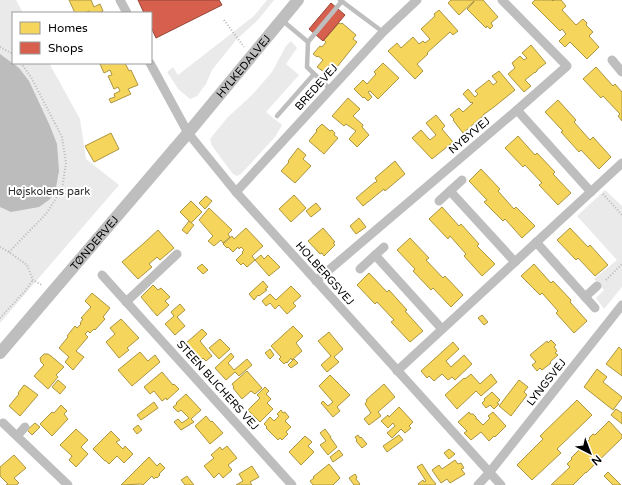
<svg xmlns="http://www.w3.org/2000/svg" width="622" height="485" font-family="'Varela Round',sans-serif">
	<rect width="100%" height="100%" fill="#fff"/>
	<g fill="#eaeaea">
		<path d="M 0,0 L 16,0 L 23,13 L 13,13 L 13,63 L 49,63 L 80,119 L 86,159 L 119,185 L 0,323 Z"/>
		<path d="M 267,0 L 274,0 L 258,20 L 236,40 L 212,70 L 206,84 L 197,96 L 190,99 L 179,90 L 167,72 L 173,67 L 178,75 L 254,16 Z"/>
		<path d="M 291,41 L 297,48 L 286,64 L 299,75 L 266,112 L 282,125 L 275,137 L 241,174 L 237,176 L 233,174 L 212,146 L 210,139 L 227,118 L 253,94 L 272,72 L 286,46 Z"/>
		<path d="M 605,190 L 622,206 L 622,287 L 604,309 L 596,298 L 604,290 L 594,279 L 617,260 L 577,216 Z"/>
	</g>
	<path fill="#bcbcbc" d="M 0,54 L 19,68 L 29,81 L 50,126 L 57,144 L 59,171 L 55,193 L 49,200 L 39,207 L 11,212 L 0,207 Z"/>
	<g fill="#f6d55c" stroke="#ac9540">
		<path d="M 69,0 L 91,0 L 94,7 L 100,4 L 103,11 L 98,13 L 90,13 L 89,11 L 85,13 L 75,13 Z"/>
		<path d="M 451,0 L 483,0 L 498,17 L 491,23 L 493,26 L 490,29 L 487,26 L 486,28 L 467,9 L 474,2 L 474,1 L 459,15 L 448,3 Z"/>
		<path d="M 535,0 L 552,0 L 553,1 L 554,0 L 561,0 L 566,6 L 562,10 L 576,25 L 583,19 L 587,23 L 586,25 L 593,32 L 589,36 L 599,47 L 587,59 L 570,42 L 565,47 L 559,41 L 566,34 L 562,29 L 560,31 L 532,3 Z"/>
		<path d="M 439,10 L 458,31 L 453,35 L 450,32 L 427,53 L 428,54 L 417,64 L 423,71 L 415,79 L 388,51 L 397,43 L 401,48 L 413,37 L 419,44 L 423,41 L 425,43 L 430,39 L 421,29 L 435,16 L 434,14 Z"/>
		<path d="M 339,23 L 341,24 L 342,23 L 356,35 L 353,39 L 357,42 L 337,67 L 333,64 L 331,66 L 329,65 L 324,72 L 317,67 L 323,60 L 318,56 L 317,57 L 313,54 L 320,46 L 322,47 L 326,42 L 324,40 Z"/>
		<path d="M 531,45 L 546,63 L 537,70 L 537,71 L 535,73 L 535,72 L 525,80 L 531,86 L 524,92 L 508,74 L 515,68 L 512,63 L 520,56 L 524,60 L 527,58 L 522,53 Z"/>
		<path d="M 102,63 L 125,63 L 129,71 L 131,70 L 138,85 L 128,89 L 131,94 L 111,103 L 109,99 L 115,97 L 114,94 L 120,91 L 118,87 L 114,89 L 108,76 L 112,75 L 110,70 L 104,73 L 100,64 Z"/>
		<path d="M 383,63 L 399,78 L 378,99 L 370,91 L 368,92 L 372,97 L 368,101 L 364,97 L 363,98 L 354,89 L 363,80 L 367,84 L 376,74 L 374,72 Z"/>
		<path d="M 596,67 L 613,86 L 615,84 L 622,92 L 622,121 L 618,116 L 620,114 L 603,96 L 601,98 L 583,79 Z"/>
		<path d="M 499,71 L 515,90 L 494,107 L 483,115 L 484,115 L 463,133 L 453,120 L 454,119 L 450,115 L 459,108 L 463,112 L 473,103 L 472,102 L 471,103 L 463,94 L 468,89 L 475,97 L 478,94 L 475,91 L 489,80 L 493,85 L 497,82 L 492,76 Z"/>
		<path d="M 348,98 L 360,109 L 353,116 L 363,125 L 362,127 L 369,135 L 357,147 L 349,139 L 356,131 L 346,124 L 344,126 L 332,116 Z"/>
		<path d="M 558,100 L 576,120 L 574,122 L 590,140 L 593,137 L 611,157 L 599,169 L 581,150 L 579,152 L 561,132 L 563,131 L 545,112 Z"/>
		<path d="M 436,115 L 445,126 L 442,129 L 453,142 L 432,159 L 412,138 L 421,130 L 430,140 L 436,135 L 426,123 Z"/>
		<path d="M 322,124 L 330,131 L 332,130 L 335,133 L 334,135 L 338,138 L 324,154 L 309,141 L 317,131 L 316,130 Z"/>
		<path d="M 111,133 L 119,149 L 94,162 L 85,146 Z"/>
		<path d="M 518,136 L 535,155 L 537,153 L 555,172 L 553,174 L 571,193 L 558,205 L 539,185 L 542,183 L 525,165 L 523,167 L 505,148 Z"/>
		<path d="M 298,148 L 306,155 L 303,159 L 311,166 L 295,183 L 281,171 L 289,162 L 288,161 Z"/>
		<path d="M 395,161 L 405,174 L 385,191 L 384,189 L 363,206 L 356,198 L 375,182 L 375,183 L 377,181 L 375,178 Z"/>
		<path d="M 481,169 L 500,189 L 498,191 L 514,209 L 516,207 L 535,226 L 522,238 L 505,219 L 503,221 L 484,202 L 487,200 L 469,181 Z"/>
		<path d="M 294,195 L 306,208 L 291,222 L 279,209 Z"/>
		<path d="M 206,196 L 212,201 L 205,209 L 199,203 Z"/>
		<path d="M 191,201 L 202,212 L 191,223 L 180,212 Z"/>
		<path d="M 316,203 L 321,209 L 311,217 L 306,211 Z"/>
		<path d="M 442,207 L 459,226 L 461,224 L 479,244 L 477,246 L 495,264 L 482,276 L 464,256 L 466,254 L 450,236 L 448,239 L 429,219 Z"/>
		<path d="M 209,208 L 232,230 L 228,234 L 230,237 L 223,243 L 221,240 L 214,246 L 208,241 L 213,236 L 199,220 Z"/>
		<path d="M 359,218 L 366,227 L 356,234 L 350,226 Z"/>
		<path d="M 189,221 L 194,225 L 187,234 L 182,230 Z"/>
		<path d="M 246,228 L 263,246 L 252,256 L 255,260 L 247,267 L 243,263 L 241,265 L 236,260 L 243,253 L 242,252 L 244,250 L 241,247 L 239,249 L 238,247 L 233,252 L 228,247 L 227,248 L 223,244 L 232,236 L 234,239 Z"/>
		<path d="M 323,228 L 335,242 L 333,243 L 335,245 L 324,256 L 322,253 L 320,254 L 308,241 Z"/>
		<path d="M 570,228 L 588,247 L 590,245 L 608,265 L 595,276 L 578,258 L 576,260 L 557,240 Z"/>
		<path d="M 158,230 L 174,248 L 160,260 L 157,257 L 149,264 L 152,267 L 138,279 L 122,262 L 144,243 Z"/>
		<path d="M 410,238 L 429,258 L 426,260 L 443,278 L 445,276 L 463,295 L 451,307 L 433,288 L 431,290 L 413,271 L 415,269 L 397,250 Z"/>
		<path d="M 261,255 L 264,259 L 268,255 L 280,267 L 269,276 L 255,260 Z"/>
		<path d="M 202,264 L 208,270 L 203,274 L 197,268 Z"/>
		<path d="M 534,264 L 551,283 L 553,281 L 571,300 L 570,302 L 587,321 L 574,333 L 556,313 L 558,311 L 542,293 L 540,295 L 521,276 Z"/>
		<path d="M 369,273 L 387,292 L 389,290 L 407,310 L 405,311 L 423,331 L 410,342 L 391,322 L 394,320 L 377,302 L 375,304 L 357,285 Z"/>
		<path d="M 263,281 L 268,287 L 265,289 L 267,290 L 259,296 L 258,295 L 254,300 L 249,294 Z"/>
		<path d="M 153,285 L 158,290 L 161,288 L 170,297 L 165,301 L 169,305 L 157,316 L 141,297 Z"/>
		<path d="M 291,286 L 301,296 L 293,303 L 296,306 L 287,314 L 279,305 L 275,309 L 270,303 L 266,306 L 262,301 L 270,294 L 276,300 Z"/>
		<path d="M 92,293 L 110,308 L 103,317 L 105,319 L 95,330 L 94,329 L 90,333 L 88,331 L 85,334 L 88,337 L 76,351 L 84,357 L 73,370 L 65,362 L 69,357 L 59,348 L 68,337 L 67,336 L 75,326 L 77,328 L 81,324 L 80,323 L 83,319 L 81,318 L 91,307 L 85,301 Z"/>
		<path d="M 180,304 L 185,310 L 177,317 L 185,326 L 175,335 L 165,324 L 174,316 L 171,312 Z"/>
		<path d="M 482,315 L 488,322 L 484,325 L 478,318 Z"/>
		<path d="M 121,319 L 139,338 L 127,348 L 129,350 L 119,358 L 106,342 L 115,334 L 110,328 Z"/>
		<path d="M 293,326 L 303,336 L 296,343 L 302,351 L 292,360 L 291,358 L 287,363 L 286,362 L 284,364 L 279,359 L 281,357 L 271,346 Z"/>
		<path d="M 202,329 L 207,334 L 200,341 L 212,356 L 206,361 L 203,358 L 199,362 L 188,350 L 189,348 L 185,344 Z"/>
		<path d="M 329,332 L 343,349 L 334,357 L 339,362 L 327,372 L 321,365 L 331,356 L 318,341 Z"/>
		<path d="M 220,339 L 230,349 L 219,359 L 209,348 Z"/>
		<path d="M 551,340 L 556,345 L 554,347 L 557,351 L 555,353 L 558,355 L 550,362 L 551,363 L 542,370 L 540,368 L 537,371 L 532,365 L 536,362 L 530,355 L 547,341 L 548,343 Z"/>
		<path d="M 453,342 L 459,349 L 446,361 L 451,367 L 464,355 L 472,364 L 455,380 L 452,377 L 448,380 L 442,374 L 434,381 L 429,376 L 427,378 L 421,371 Z"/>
		<path d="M 619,347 L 622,350 L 622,376 L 606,364 Z"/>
		<path d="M 270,349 L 274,355 L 270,359 L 265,353 Z"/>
		<path d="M 140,352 L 148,361 L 155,355 L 160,362 L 132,386 L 118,370 Z"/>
		<path d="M 231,353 L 234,357 L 228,363 L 234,370 L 247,359 L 252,365 L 239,376 L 235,372 L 226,380 L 215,368 Z"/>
		<path d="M 44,354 L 48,354 L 51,356 L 64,367 L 56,375 L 58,377 L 48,389 L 34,376 L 44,365 L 41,362 L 40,358 Z"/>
		<path d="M 294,359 L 298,363 L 291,368 L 288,365 Z"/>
		<path d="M 597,369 L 607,377 L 603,382 L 622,397 L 622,398 L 613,410 L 584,387 Z"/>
		<path d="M 247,371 L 262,388 L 255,394 L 251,391 L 242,399 L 233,388 L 234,387 L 232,384 Z"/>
		<path d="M 162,372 L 173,385 L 174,384 L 179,389 L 167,400 L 166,398 L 162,401 L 154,391 L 150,394 L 144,387 Z"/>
		<path d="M 471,374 L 480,384 L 491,374 L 497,382 L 481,396 L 476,391 L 457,409 L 445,395 L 464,378 L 465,379 Z"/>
		<path d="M 330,375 L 350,395 L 337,407 L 340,411 L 333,417 L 321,403 L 323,401 L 328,406 L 333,402 L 319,386 Z"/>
		<path d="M 58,380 L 66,387 L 60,394 L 52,387 Z"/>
		<path d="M 519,380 L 528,387 L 524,392 L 527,395 L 511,416 L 499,406 Z"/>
		<path d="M 384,384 L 395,397 L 378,412 L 381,416 L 369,425 L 364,419 L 371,413 L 365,404 L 367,401 L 366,400 Z"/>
		<path d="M 24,385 L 26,386 L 38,395 L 20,416 L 9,406 L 19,394 L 18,393 Z"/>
		<path d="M 265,387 L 269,391 L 266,394 L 271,399 L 267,403 L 273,409 L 260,422 L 248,410 L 260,398 L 257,395 Z"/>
		<path d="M 492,392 L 500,400 L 497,403 L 499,404 L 494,409 L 490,405 L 486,408 L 482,403 L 485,400 L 484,399 Z"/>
		<path d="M 186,394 L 201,410 L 191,419 L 194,422 L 181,430 L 174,422 L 178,419 L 182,423 L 189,418 L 181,410 L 178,412 L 173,407 L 177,404 L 176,403 Z"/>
		<path d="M 577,400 L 592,415 L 557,449 L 561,453 L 532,480 L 517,465 L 543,439 L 540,436 Z"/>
		<path d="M 154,402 L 158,408 L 141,420 L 137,415 Z"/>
		<path d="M 61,405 L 67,411 L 64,414 L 68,419 L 52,436 L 40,424 L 52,412 L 54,413 Z"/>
		<path d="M 399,407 L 413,422 L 409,426 L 411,428 L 405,433 L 401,429 L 392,438 L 387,433 L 395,426 L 393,423 L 388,428 L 381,421 L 388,415 L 389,417 Z"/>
		<path d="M 616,409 L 622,413 L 622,424 L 611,415 Z"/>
		<path d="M 281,410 L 283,413 L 285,412 L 289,417 L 285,421 L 291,427 L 286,432 L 288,434 L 282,440 L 280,438 L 278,440 L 266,428 L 267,427 L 264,424 L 270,417 L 274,421 L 279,416 L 277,414 Z"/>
		<path d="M 469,412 L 470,414 L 473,414 L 476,417 L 476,419 L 477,419 L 483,425 L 490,418 L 488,416 L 493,412 L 506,426 L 495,437 L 494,436 L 489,441 L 481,432 L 471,440 L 464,433 L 467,431 L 458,422 Z"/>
		<path d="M 206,416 L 211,422 L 212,421 L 223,433 L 210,444 L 195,426 Z"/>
		<path d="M 609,421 L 622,435 L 622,438 L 586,473 L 586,472 L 573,485 L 551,485 L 570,467 L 567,464 L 572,459 L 571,458 L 581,448 L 580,446 L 585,441 L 586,443 L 590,439 L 589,438 L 593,434 L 595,435 Z"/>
		<path d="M 35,423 L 40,427 L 32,435 L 27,430 Z"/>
		<path d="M 138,425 L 142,430 L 137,434 L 133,429 Z"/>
		<path d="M 76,429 L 88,440 L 81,447 L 88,454 L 76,467 L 69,460 L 72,456 L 60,445 Z"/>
		<path d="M 325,429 L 331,437 L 330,437 L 337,447 L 328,455 L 320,445 L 326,441 L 320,433 Z"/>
		<path d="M 111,431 L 120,440 L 116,442 L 123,449 L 125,446 L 133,454 L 124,463 L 117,456 L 109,464 L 106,461 L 105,461 L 93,449 Z"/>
		<path d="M 358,435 L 360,438 L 361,437 L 367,444 L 362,448 L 356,441 L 357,440 L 355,437 Z"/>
		<path d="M 399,435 L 403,440 L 387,452 L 383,446 Z"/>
		<path d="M 305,436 L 312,442 L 308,446 L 314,452 L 301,465 L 289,452 Z"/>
		<path d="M 227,446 L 237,458 L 228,465 L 232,470 L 223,478 L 219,473 L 214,478 L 204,466 L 214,458 L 211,455 L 220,447 L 222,450 Z"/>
		<path d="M 449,449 L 455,454 L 449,459 L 444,453 Z"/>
		<path d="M 339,450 L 343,455 L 333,462 L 330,457 Z"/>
		<path d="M 14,455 L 26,468 L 14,478 L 19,483 L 16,485 L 6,485 L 8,484 L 0,476 L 0,467 Z"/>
		<path d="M 149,457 L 157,466 L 160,463 L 165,468 L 159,474 L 160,475 L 157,478 L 156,477 L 154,479 L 152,476 L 143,485 L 141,484 L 121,485 Z"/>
		<path d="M 455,460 L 458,464 L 461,463 L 464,468 L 461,469 L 465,474 L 450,483 L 447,479 L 441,483 L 432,470 L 439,465 L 442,469 Z"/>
		<path d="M 329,464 L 340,478 L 333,485 L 313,485 L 310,481 L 314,478 L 313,477 Z"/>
		<path d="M 422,464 L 431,478 L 436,484 L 434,485 L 419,485 L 418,484 L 423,480 L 424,482 L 426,481 L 417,467 Z"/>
		<path d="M 252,466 L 259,477 L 250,482 L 252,485 L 236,485 L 243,481 L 239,474 Z"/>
		<path d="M 608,472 L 621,485 L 613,485 L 604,476 Z"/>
		<path d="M 355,474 L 357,477 L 356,479 L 360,484 L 358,485 L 354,485 L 349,478 Z"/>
		<path d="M 187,476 L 194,485 L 185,485 L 181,480 Z"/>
	</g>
	<g fill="#d6604d" stroke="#964336">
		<path d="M 138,0 L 219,0 L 222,5 L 156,38 L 151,27 L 151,13 L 144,13 Z"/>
		<path d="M 331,3 L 345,15 L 323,41 L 309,29 Z"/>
	</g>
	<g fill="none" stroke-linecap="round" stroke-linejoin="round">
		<g stroke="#b8b8b8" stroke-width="2" stroke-dasharray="1 2" stroke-linecap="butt">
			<path d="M 224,20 L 244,47"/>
			<path d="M 0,47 L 13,54"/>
			<path d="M 603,194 L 622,215"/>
			<path d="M 0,247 L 9,252 L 27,265 L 33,280 L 42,285"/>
			<path d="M 9,252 L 46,214 L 62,189 L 66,163 L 62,137 L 31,77 L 21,63"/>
			<path d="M 606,280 L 622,264"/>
			<path d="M 0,318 L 25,291 L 33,280"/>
		</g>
		<g stroke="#bebebe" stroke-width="4.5">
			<path d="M 340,0 L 383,32"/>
			<path d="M 283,21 L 308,42 L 307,67 L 330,89"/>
			<path d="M 308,42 L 342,1"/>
			<path d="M 277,116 L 314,74"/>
		</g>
		<g stroke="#bebebe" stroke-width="9">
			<path d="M 120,0 L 127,13"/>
			<path d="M 612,60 L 622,72"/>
			<path d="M 150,63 L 188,133 L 236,192 L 501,485"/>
			<path d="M 517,110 L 591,192"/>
			<path d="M 450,191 L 515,262"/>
			<path d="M 236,192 L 383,32 L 417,0"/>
			<path d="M 439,201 L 462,180"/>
			<path d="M 536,242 L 595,308"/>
			<path d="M 375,255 L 442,329"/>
			<path d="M 360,269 L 384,247"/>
			<path d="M 102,275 L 292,485"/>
			<path d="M 316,281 L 517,110 L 567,66 L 502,0"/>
			<path d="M 585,297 L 597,286"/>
			<path d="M 126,302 L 177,254"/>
			<path d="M 397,371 L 622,163"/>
			<path d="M 3,423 L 68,485"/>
			<path d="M 17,436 L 25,427"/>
			<path d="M 478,485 L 489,473 L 622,305"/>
		</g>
		<path stroke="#bebebe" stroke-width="12" id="s1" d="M 0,353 L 188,133 L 298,0"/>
	</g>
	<g text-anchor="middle" stroke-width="4" stroke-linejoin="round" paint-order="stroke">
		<g font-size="11" fill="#000" stroke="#fff">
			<text dy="4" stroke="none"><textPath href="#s1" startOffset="376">HYLKEDALVEJ</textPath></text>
			<text transform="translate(316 87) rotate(-48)" y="4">BREDEVEJ</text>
			<text transform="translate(469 135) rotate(-40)" y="4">NYBYVEJ</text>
			<text dy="4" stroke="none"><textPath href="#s1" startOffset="145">TØNDERVEJ</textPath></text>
			<text transform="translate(325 273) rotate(48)" y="4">HOLBERGSVEJ</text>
			<text transform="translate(546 382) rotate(-52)" y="4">LYNGSVEJ</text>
			<text transform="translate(218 385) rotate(48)" y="4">STEEN BLICHERS VEJ</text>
		</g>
		<g font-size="11" fill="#2f2f2f" stroke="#fff">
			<text x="49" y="195">Højskolens park</text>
		</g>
	</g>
	<rect x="12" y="12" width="140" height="52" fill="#ffffff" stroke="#999999"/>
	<rect x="20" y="22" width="20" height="12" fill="#f6d55c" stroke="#999999"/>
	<text x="48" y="32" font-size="12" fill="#000000">Homes</text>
	<rect x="20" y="42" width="20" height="12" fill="#d6604d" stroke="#999999"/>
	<text x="48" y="52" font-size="12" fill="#000000">Shops</text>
	<g transform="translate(590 453) rotate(138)" stroke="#ffffff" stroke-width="3" paint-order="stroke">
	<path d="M0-3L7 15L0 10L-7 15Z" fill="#000000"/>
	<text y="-6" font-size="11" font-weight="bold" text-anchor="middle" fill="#000000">N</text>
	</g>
</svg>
